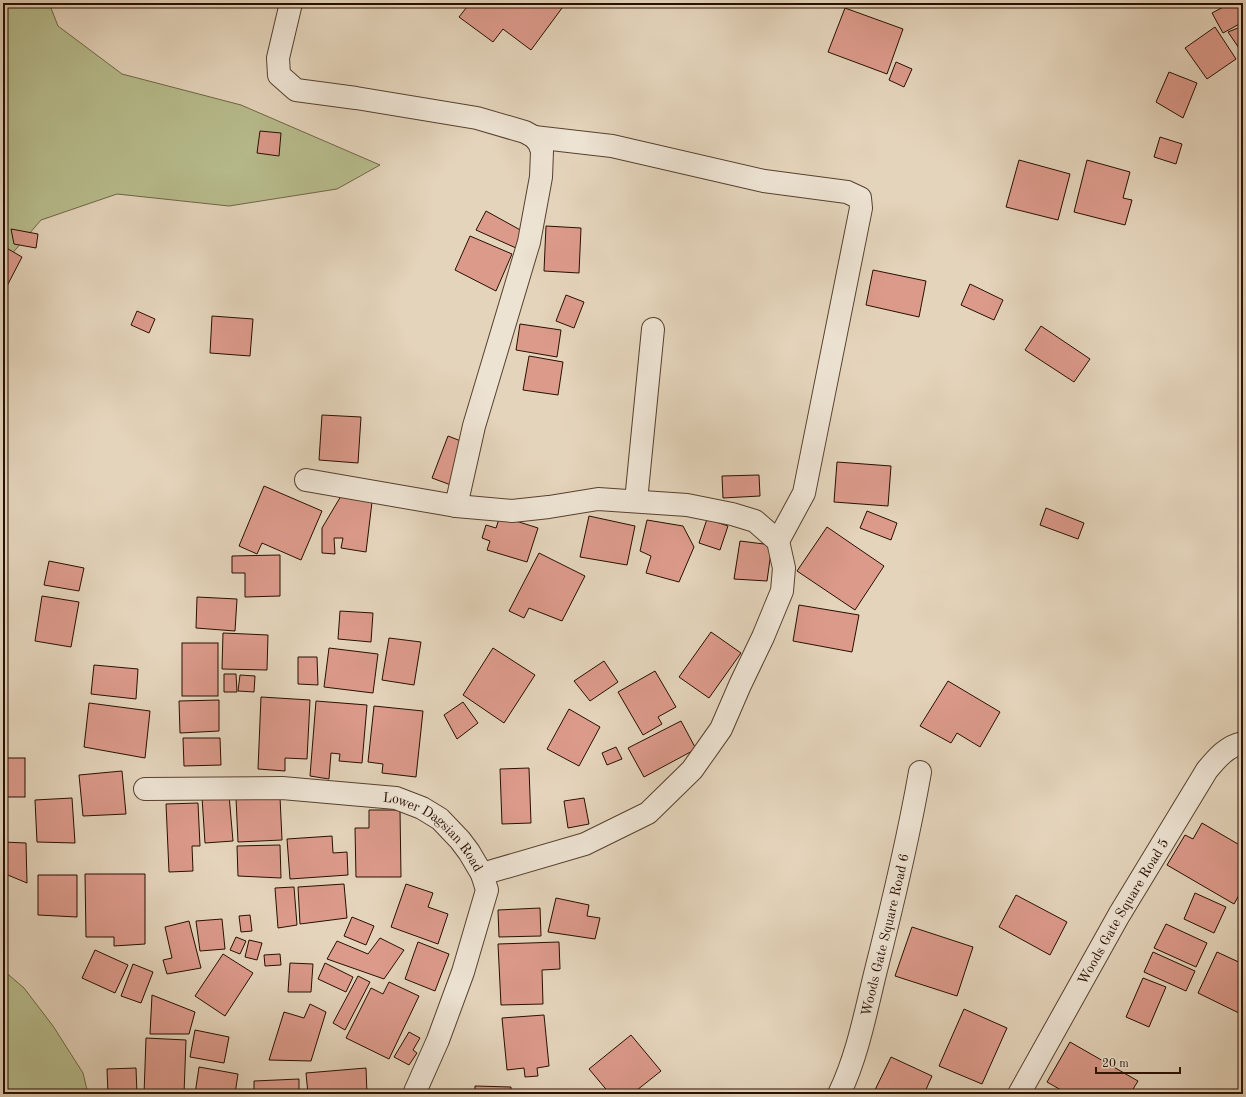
<svg xmlns="http://www.w3.org/2000/svg" width="1246" height="1097" font-family="'Old Standard TT',serif">
	<rect width="100%" height="100%" fill="#e4d4bb"/>
	<filter id="stains"><feTurbulence type="fractalNoise" baseFrequency=".005" numOctaves="4"/><feColorMatrix values="0 0 0 0 .2 0 0 0 0 .09 0 0 0 0 .02 0 0 0 .5 -.17"/></filter>
	<radialGradient id="worn" r=".72"><stop offset=".6" stop-color="#630" stop-opacity="0"/><stop offset="1" stop-color="#630" stop-opacity=".3"/></radialGradient>
	<g fill="#b7bc8d" stroke="#706646">
		<path d="M 3,3 L 49,3 L 58,26 L 122,74 L 241,105 L 380,165 L 337,189 L 229,206 L 117,194 L 41,220 L 10,256 L 3,267 Z"/>
		<path d="M 3,970 L 24,988 L 53,1026 L 83,1073 L 88,1094 L 3,1094 Z"/>
	</g>
	<g fill="#dc9a8b" stroke="#280f00">
		<path d="M 470,3 L 563,3 L 565,4 L 531,50 L 503,29 L 493,42 L 459,17 Z"/>
		<path d="M 1231,3 L 1243,3 L 1243,22 L 1223,33 L 1212,13 Z"/>
		<path d="M 845,8 L 903,29 L 887,74 L 828,52 Z"/>
		<path d="M 1243,26 L 1243,54 L 1228,32 Z"/>
		<path d="M 1215,27 L 1236,59 L 1207,79 L 1185,48 Z"/>
		<path d="M 896,62 L 912,69 L 904,87 L 889,80 Z"/>
		<path d="M 1169,72 L 1197,83 L 1183,118 L 1156,102 Z"/>
		<path d="M 260,131 L 281,133 L 279,156 L 257,153 Z"/>
		<path d="M 1160,137 L 1182,144 L 1176,164 L 1154,157 Z"/>
		<path d="M 1019,160 L 1070,174 L 1058,220 L 1006,207 Z"/>
		<path d="M 1087,160 L 1130,172 L 1123,198 L 1132,200 L 1125,225 L 1074,212 Z"/>
		<path d="M 486,211 L 524,232 L 516,248 L 476,230 Z"/>
		<path d="M 546,226 L 581,228 L 579,273 L 544,271 Z"/>
		<path d="M 11,229 L 38,234 L 36,248 L 14,244 Z"/>
		<path d="M 470,236 L 512,254 L 496,291 L 455,270 Z"/>
		<path d="M 3,246 L 22,257 L 7,286 L 3,284 Z"/>
		<path d="M 873,270 L 926,281 L 919,317 L 866,305 Z"/>
		<path d="M 970,284 L 1003,300 L 994,320 L 961,305 Z"/>
		<path d="M 566,295 L 584,302 L 574,328 L 556,321 Z"/>
		<path d="M 137,311 L 155,319 L 149,333 L 131,325 Z"/>
		<path d="M 212,316 L 253,319 L 250,356 L 210,353 Z"/>
		<path d="M 520,324 L 561,330 L 557,357 L 516,350 Z"/>
		<path d="M 1041,326 L 1090,359 L 1074,382 L 1025,350 Z"/>
		<path d="M 529,356 L 563,362 L 558,395 L 523,390 Z"/>
		<path d="M 322,415 L 361,417 L 358,463 L 319,460 Z"/>
		<path d="M 448,436 L 466,443 L 451,485 L 432,478 Z"/>
		<path d="M 837,462 L 891,466 L 888,506 L 834,502 Z"/>
		<path d="M 759,475 L 760,496 L 723,498 L 722,476 Z"/>
		<path d="M 264,486 L 322,511 L 301,560 L 262,543 L 257,554 L 239,546 Z"/>
		<path d="M 341,496 L 372,502 L 366,552 L 341,548 L 343,538 L 334,538 L 335,554 L 322,553 L 322,528 Z"/>
		<path d="M 1046,508 L 1084,523 L 1078,539 L 1040,525 Z"/>
		<path d="M 867,511 L 897,523 L 891,540 L 860,528 Z"/>
		<path d="M 500,516 L 538,528 L 527,562 L 487,550 L 490,541 L 482,538 L 486,525 L 496,528 Z"/>
		<path d="M 589,516 L 635,526 L 627,565 L 580,557 Z"/>
		<path d="M 707,519 L 728,526 L 720,550 L 699,543 Z"/>
		<path d="M 647,520 L 683,526 L 694,547 L 679,582 L 646,573 L 651,556 L 640,551 Z"/>
		<path d="M 827,527 L 884,566 L 855,610 L 797,571 Z"/>
		<path d="M 740,541 L 772,545 L 767,581 L 734,579 Z"/>
		<path d="M 539,553 L 585,576 L 562,621 L 529,608 L 524,618 L 509,611 Z"/>
		<path d="M 280,555 L 280,596 L 245,597 L 245,573 L 232,573 L 232,556 Z"/>
		<path d="M 49,561 L 84,568 L 79,591 L 44,585 Z"/>
		<path d="M 42,596 L 79,602 L 71,647 L 35,641 Z"/>
		<path d="M 197,597 L 237,599 L 235,631 L 196,628 Z"/>
		<path d="M 799,605 L 859,615 L 852,652 L 793,641 Z"/>
		<path d="M 340,611 L 373,613 L 371,642 L 338,639 Z"/>
		<path d="M 711,632 L 741,653 L 709,698 L 679,677 Z"/>
		<path d="M 223,633 L 268,635 L 267,670 L 222,669 Z"/>
		<path d="M 389,638 L 421,642 L 414,685 L 382,680 Z"/>
		<rect x="182" y="643" width="36" height="53"/>
		<path d="M 329,648 L 378,654 L 373,693 L 324,687 Z"/>
		<path d="M 493,648 L 535,675 L 504,723 L 463,695 Z"/>
		<path d="M 298,657 L 317,657 L 318,685 L 298,684 Z"/>
		<path d="M 604,661 L 618,682 L 590,701 L 574,681 Z"/>
		<path d="M 94,665 L 138,669 L 136,699 L 91,694 Z"/>
		<path d="M 655,671 L 676,707 L 658,717 L 662,724 L 643,735 L 618,692 Z"/>
		<path d="M 224,674 L 236,674 L 237,692 L 224,692 Z"/>
		<path d="M 240,675 L 255,676 L 254,692 L 238,691 Z"/>
		<path d="M 948,681 L 1000,712 L 980,747 L 957,733 L 951,743 L 920,726 Z"/>
		<path d="M 261,697 L 310,700 L 307,759 L 285,758 L 285,771 L 258,769 Z"/>
		<path d="M 219,700 L 219,731 L 180,733 L 179,701 Z"/>
		<path d="M 316,701 L 367,705 L 362,763 L 339,761 L 340,754 L 331,753 L 329,779 L 310,776 Z"/>
		<path d="M 463,702 L 478,723 L 457,739 L 444,715 Z"/>
		<path d="M 89,703 L 150,711 L 145,758 L 84,747 Z"/>
		<path d="M 374,706 L 423,711 L 416,777 L 382,773 L 383,764 L 368,762 Z"/>
		<path d="M 569,709 L 600,727 L 579,766 L 547,749 Z"/>
		<path d="M 681,721 L 696,749 L 644,777 L 628,748 Z"/>
		<path d="M 183,738 L 220,738 L 221,765 L 184,766 Z"/>
		<path d="M 616,747 L 622,759 L 607,765 L 602,753 Z"/>
		<rect x="3" y="758" width="22" height="39"/>
		<path d="M 529,768 L 531,823 L 502,824 L 500,769 Z"/>
		<path d="M 122,771 L 126,814 L 83,816 L 79,775 Z"/>
		<path d="M 229,795 L 233,841 L 205,843 L 202,797 Z"/>
		<path d="M 280,797 L 282,840 L 238,842 L 236,798 Z"/>
		<path d="M 72,798 L 75,843 L 37,842 L 35,800 Z"/>
		<path d="M 584,798 L 589,824 L 568,828 L 564,801 Z"/>
		<path d="M 198,803 L 200,846 L 192,846 L 193,871 L 169,872 L 166,804 Z"/>
		<path d="M 369,810 L 400,810 L 401,877 L 356,877 L 355,828 L 369,828 Z"/>
		<path d="M 1202,823 L 1243,847 L 1243,888 L 1234,904 L 1167,865 L 1185,835 L 1193,839 Z"/>
		<path d="M 332,836 L 333,853 L 347,852 L 348,875 L 290,879 L 287,839 Z"/>
		<path d="M 3,842 L 26,843 L 27,883 L 3,873 Z"/>
		<path d="M 280,845 L 281,878 L 238,876 L 237,846 Z"/>
		<path d="M 85,874 L 145,874 L 145,944 L 114,946 L 114,937 L 86,937 Z"/>
		<path d="M 38,875 L 77,875 L 77,917 L 38,915 Z"/>
		<path d="M 344,884 L 347,918 L 300,924 L 298,887 Z"/>
		<path d="M 406,884 L 433,893 L 428,907 L 448,914 L 438,944 L 391,927 Z"/>
		<path d="M 294,887 L 297,925 L 278,928 L 275,888 Z"/>
		<path d="M 1195,893 L 1226,907 L 1214,933 L 1184,919 Z"/>
		<path d="M 1016,895 L 1067,922 L 1050,955 L 999,927 Z"/>
		<path d="M 556,898 L 589,905 L 587,916 L 600,918 L 595,939 L 548,932 Z"/>
		<path d="M 540,908 L 541,936 L 499,937 L 498,910 Z"/>
		<path d="M 250,915 L 252,931 L 241,932 L 239,916 Z"/>
		<path d="M 352,917 L 374,926 L 366,945 L 344,936 Z"/>
		<path d="M 222,919 L 225,949 L 200,951 L 196,921 Z"/>
		<path d="M 189,921 L 201,968 L 167,974 L 163,960 L 172,958 L 165,927 Z"/>
		<path d="M 1166,924 L 1207,943 L 1196,967 L 1154,948 Z"/>
		<path d="M 912,927 L 973,947 L 957,996 L 895,976 Z"/>
		<path d="M 236,937 L 246,941 L 240,954 L 230,950 Z"/>
		<path d="M 380,938 L 404,950 L 384,979 L 327,959 L 337,941 L 368,954 Z"/>
		<path d="M 249,940 L 262,943 L 257,960 L 245,957 Z"/>
		<path d="M 418,942 L 449,954 L 435,991 L 405,979 Z"/>
		<path d="M 559,942 L 560,969 L 542,970 L 543,1004 L 501,1005 L 498,944 Z"/>
		<path d="M 95,950 L 128,965 L 115,993 L 82,978 Z"/>
		<path d="M 1153,952 L 1195,971 L 1186,991 L 1144,972 Z"/>
		<path d="M 1217,952 L 1243,964 L 1243,1015 L 1198,993 Z"/>
		<path d="M 223,954 L 253,973 L 225,1016 L 195,996 Z"/>
		<path d="M 280,954 L 281,965 L 265,966 L 264,955 Z"/>
		<path d="M 290,963 L 313,964 L 311,992 L 288,992 Z"/>
		<path d="M 325,963 L 353,977 L 346,992 L 318,979 Z"/>
		<path d="M 133,964 L 153,972 L 141,1003 L 121,996 Z"/>
		<path d="M 358,976 L 370,982 L 345,1030 L 333,1023 Z"/>
		<path d="M 1143,978 L 1166,987 L 1149,1027 L 1126,1017 Z"/>
		<path d="M 389,982 L 419,996 L 389,1059 L 346,1038 L 371,988 L 383,994 Z"/>
		<path d="M 152,995 L 195,1012 L 189,1034 L 150,1034 Z"/>
		<path d="M 310,1004 L 326,1012 L 311,1061 L 269,1060 L 284,1012 L 304,1018 Z"/>
		<path d="M 964,1009 L 1007,1028 L 982,1084 L 939,1066 Z"/>
		<path d="M 544,1015 L 549,1066 L 537,1068 L 538,1076 L 525,1077 L 524,1068 L 507,1070 L 502,1018 Z"/>
		<path d="M 195,1030 L 229,1037 L 224,1063 L 190,1057 Z"/>
		<path d="M 409,1032 L 420,1038 L 413,1050 L 417,1053 L 409,1065 L 394,1057 Z"/>
		<path d="M 631,1035 L 661,1071 L 632,1094 L 610,1094 L 589,1069 Z"/>
		<path d="M 146,1038 L 186,1040 L 184,1094 L 144,1094 Z"/>
		<path d="M 1070,1042 L 1138,1081 L 1130,1094 L 1068,1094 L 1047,1082 Z"/>
		<path d="M 891,1057 L 932,1076 L 924,1094 L 873,1094 Z"/>
		<path d="M 199,1067 L 238,1074 L 235,1094 L 195,1094 Z"/>
		<path d="M 136,1068 L 137,1094 L 108,1094 L 107,1069 Z"/>
		<path d="M 366,1068 L 367,1094 L 308,1094 L 306,1073 Z"/>
		<path d="M 299,1079 L 299,1094 L 254,1094 L 254,1081 Z"/>
		<path d="M 475,1086 L 511,1087 L 511,1094 L 475,1094 Z"/>
	</g>
	<g fill="none" stroke-linecap="round" stroke-linejoin="round">
		<g stroke="#57402f" stroke-width="24">
			<g id="minor">
				<path d="M 291,3 L 278,58 L 279,75 L 296,90 L 356,98 L 477,118 L 525,132 L 534,137 L 539,143 L 542,151 L 541,177 L 529,242 L 474,426 L 456,506"/>
				<path d="M 534,137 L 612,146 L 764,181 L 847,192 L 860,198 L 861,208 L 804,493 L 778,541"/>
				<path d="M 306,480 L 456,506 L 512,511 L 549,507 L 598,499 L 687,505 L 732,514 L 755,521 L 778,541 L 784,568 L 782,591 L 763,637 L 740,685 L 721,729 L 692,770 L 648,813 L 585,844 L 482,874"/>
				<path d="M 636,501 L 653,329"/>
				<path id="s1" d="M 145,789 L 282,788 L 396,798 L 422,808 L 440,819 L 460,840 L 469,852 L 482,874 L 487,890 L 463,972 L 438,1040 L 414,1094"/>
				<path id="s2" d="M 839,1094 C 857,1057 865,1015 875,974 C 892,907 908,840 920,772"/>
				<path id="s3" d="M 1019,1094 L 1119,915 L 1207,770 C 1217,758 1227,746 1243,743"/>
			</g>
		</g>
		<use href="#minor" stroke="#ede3d3" stroke-width="22"/>
	</g>
	<g text-anchor="middle" stroke-width="3" stroke-linejoin="round" paint-order="stroke">
		<g font-size="14" fill="#280f00" stroke="#ede3d3">
			<text dy="5" stroke="none"><textPath href="#s1" startOffset="302">Lower Dagsian Road</textPath></text>
			<text dy="5" stroke="none"><textPath href="#s3" startOffset="210">Woods Gate Square Road 5</textPath></text>
			<text dy="5" stroke="none"><textPath href="#s2" startOffset="166">Woods Gate Square Road 6</textPath></text>
		</g>
	</g>
	<rect width="1246" height="1097" fill="none" stroke="#e4d4bb" stroke-width="16"/>
	<rect x="4" y="4" width="1238" height="1089" fill="none" stroke="#280f00" stroke-width="2"/>
	<rect x="8" y="8" width="1230" height="1081" fill="none" stroke="#280f00"/>
	<path d="M1096 1067v6h84v-6" fill="none" stroke="#280f00" stroke-width="2"/>
	<text x="1102" y="1067" font-size="12" fill="#280f00" stroke="#ede3d3" stroke-width="3" paint-order="stroke">20 m</text>
	<rect width="100%" height="100%" filter="url(#stains)"/>
	<rect width="100%" height="100%" fill="url(#worn)"/>
</svg>
